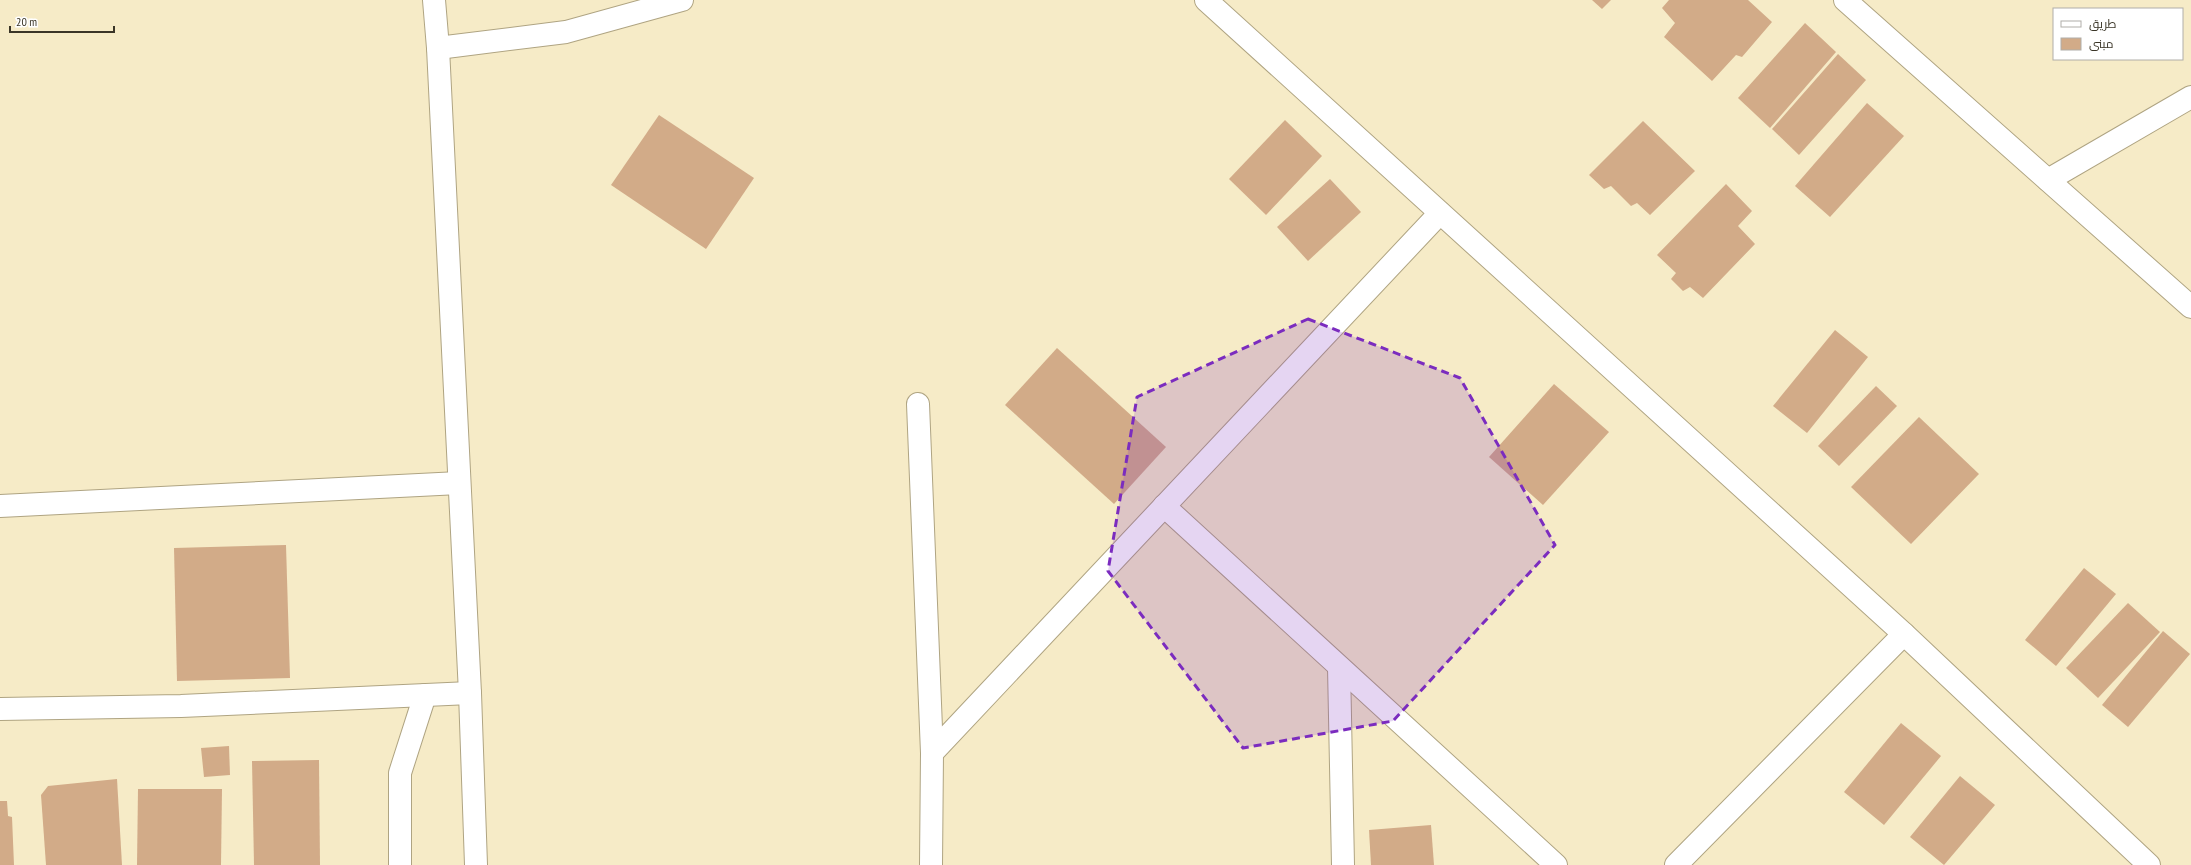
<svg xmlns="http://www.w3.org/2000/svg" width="2191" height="865" font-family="'PT Sans Narrow',Cairo,sans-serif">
	<rect width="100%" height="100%" fill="#f6ebc7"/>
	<g fill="#d2ab88">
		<path d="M 1592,0 L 1611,0 L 1602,9 Z"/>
		<path d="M 1669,0 L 1748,0 L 1772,22 L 1742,57 L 1736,55 L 1712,81 L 1664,37 L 1675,23 L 1662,8 Z"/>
		<path d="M 1805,23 L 1836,52 L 1770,128 L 1738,98 Z"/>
		<path d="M 1838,54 L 1866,80 L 1799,155 L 1772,129 Z"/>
		<path d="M 1867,103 L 1904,136 L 1830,217 L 1795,186 Z"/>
		<path d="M 659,115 L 754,178 L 706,249 L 611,185 Z"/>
		<path d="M 1285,120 L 1322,156 L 1266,215 L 1229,179 Z"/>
		<path d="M 1643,121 L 1695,171 L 1650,215 L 1637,203 L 1631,206 L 1611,186 L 1604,189 L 1589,175 Z"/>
		<path d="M 1330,179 L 1361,212 L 1308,261 L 1277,227 Z"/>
		<path d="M 1726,184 L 1752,211 L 1738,226 L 1755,244 L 1703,298 L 1690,287 L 1683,291 L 1671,279 L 1676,273 L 1657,255 Z"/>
		<path d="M 1835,330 L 1868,357 L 1807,433 L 1773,406 Z"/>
		<path d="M 1057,348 L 1166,447 L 1114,504 L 1005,405 Z"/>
		<path d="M 1554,384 L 1609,432 L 1543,505 L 1489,457 Z"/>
		<path d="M 1876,386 L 1897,406 L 1839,466 L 1818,446 Z"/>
		<path d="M 1919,417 L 1979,474 L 1911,544 L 1851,487 Z"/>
		<path d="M 286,545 L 290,678 L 177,681 L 174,548 Z"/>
		<path d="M 2084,568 L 2116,594 L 2056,666 L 2025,640 Z"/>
		<path d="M 2128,603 L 2160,632 L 2098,698 L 2066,668 Z"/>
		<path d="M 2163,631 L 2190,654 L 2128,727 L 2102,705 Z"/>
		<path d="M 1901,723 L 1941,756 L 1884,825 L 1844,792 Z"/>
		<path d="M 229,746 L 230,775 L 204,777 L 201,748 Z"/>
		<path d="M 319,760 L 320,865 L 254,865 L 252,761 Z"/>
		<path d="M 1960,776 L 1995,805 L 1944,865 L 1910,837 Z"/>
		<path d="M 117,779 L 122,865 L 46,865 L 41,795 L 48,786 Z"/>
		<path d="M 138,789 L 222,789 L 221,865 L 137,865 Z"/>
		<path d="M 0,801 L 7,801 L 8,816 L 12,817 L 14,865 L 0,865 Z"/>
		<path d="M 1431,825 L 1434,865 L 1371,865 L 1369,830 Z"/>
	</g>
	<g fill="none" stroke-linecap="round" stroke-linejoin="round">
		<g stroke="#afa482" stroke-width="24">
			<g id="minor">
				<path d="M 1206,0 L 1904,634 L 2149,865"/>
				<path d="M 1845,0 L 2191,307"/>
				<path d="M 2048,180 L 2191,97"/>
				<path d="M 918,404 L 932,753 L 931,865"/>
				<path d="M 0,506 L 459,483"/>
				<path d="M 1164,506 L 1556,865"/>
				<path d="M 1339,667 L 1343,865"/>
				<path d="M 0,709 L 181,706 L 470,693"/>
				<path d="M 932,753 L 1440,213"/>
				<path d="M 400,865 L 400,773 L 425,695"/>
				<path d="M 1676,865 L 1904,634"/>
			</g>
		</g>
		<g stroke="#afa482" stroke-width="24">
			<g id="tertiary">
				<path d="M 434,0 L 438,48 L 470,693 L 476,865"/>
				<path d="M 438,48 L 566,32 L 682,0"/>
			</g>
		</g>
		<use href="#minor" stroke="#fff" stroke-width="22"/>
		<use href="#tertiary" stroke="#fff" stroke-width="22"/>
	</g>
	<path fill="#7b2cbf" fill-opacity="0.2" stroke="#7b2cbf" stroke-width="3" stroke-dasharray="8 5" stroke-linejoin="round" d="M 1308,319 L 1460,378 L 1555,545 L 1393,721 L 1243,748 L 1108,571 L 1137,397 Z"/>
	<rect x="2053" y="8" width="130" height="52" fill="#ffffff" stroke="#b0aea9"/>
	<rect x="2061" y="21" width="20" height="6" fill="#ffffff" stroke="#b0aea9"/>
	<text x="2089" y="28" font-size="12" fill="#3a3527">طريق</text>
	<rect x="2061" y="38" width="20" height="12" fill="#d2ab88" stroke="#b0aea9"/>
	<text x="2089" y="48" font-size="12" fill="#3a3527">مبنى</text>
	<path d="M10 26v6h104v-6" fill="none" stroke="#3a3527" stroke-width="2"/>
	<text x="16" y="26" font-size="12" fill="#3a3527" stroke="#ffffff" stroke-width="3" paint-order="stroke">20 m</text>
</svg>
